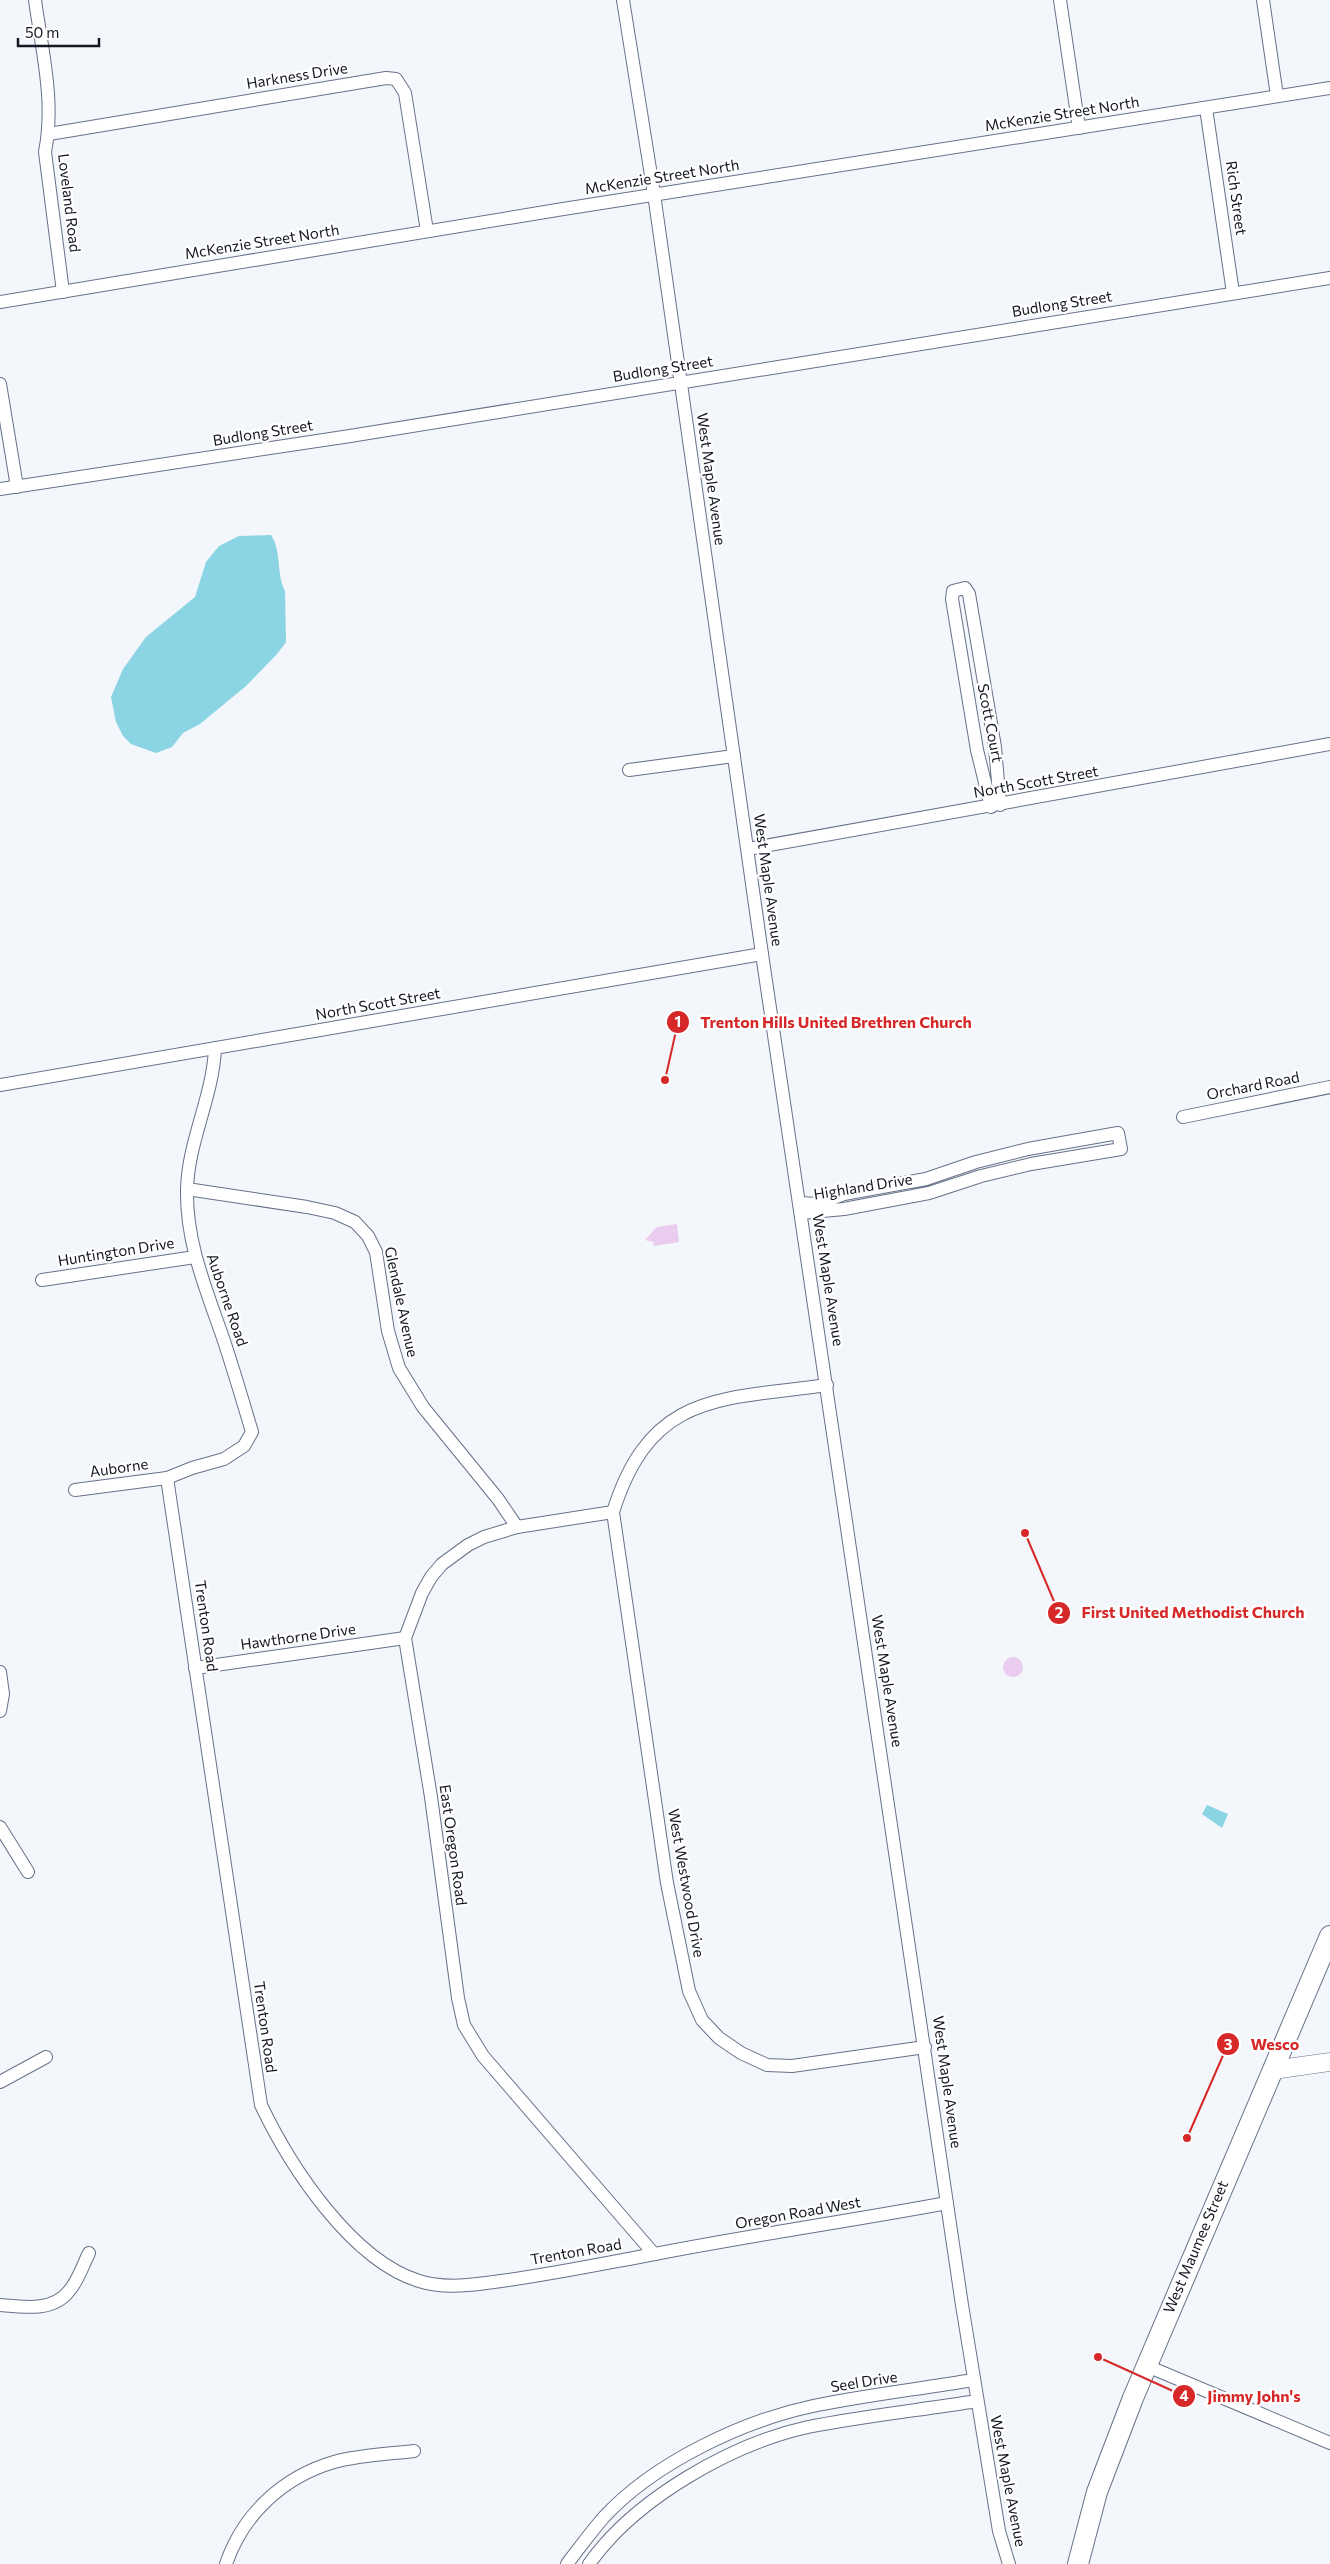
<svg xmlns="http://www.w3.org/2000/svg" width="1330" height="2564" font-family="Commissioner,sans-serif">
	<rect width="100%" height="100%" fill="#f3f6fb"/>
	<g fill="#e9ccee">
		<path d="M 677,1224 L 679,1242 L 654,1246 L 653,1242 L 645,1240 L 657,1227 Z"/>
		<circle cx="1013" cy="1667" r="10"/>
	</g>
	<g fill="#8ad4e3">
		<path d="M 271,535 C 282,552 276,574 285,591 L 286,642 L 277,654 L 246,686 L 200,724 L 183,733 L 172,747 L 156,753 L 131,744 L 123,736 L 116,722 L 111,697 L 123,669 L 146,637 L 195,597 L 206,562 L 219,546 L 239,536 Z"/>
		<path d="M 1207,1805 L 1228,1814 L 1222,1828 L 1202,1814 Z"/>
	</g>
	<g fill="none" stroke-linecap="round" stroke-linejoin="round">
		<g stroke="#677189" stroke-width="14">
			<g id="street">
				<path d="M 35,0 C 42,51 55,101 45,152 L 63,292"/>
				<path d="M 623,0 L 654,194 L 762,954 L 962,2305 L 999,2531 L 1009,2564"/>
				<path d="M 1060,0 L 1079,128"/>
				<path d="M 1263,0 L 1277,96"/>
				<path d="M 1206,108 L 1233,293"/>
				<path d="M 49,134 L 386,78 L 396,79 L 405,93 L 427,231"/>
				<path d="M 0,302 L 557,210 L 1330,88"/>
				<path d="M 0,384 L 17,487"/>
				<path d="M 0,489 L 350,436 L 1330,278"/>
				<path d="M 629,770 L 734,756"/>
				<path d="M 991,807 L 977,750 L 952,599 L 953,591 L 965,588 L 969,594 L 995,747 L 1000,805"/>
				<path d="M 748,849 L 1330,744"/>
				<path d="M 0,1085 L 762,954"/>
				<path d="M 1183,1117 L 1330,1087"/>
				<path d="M 187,1189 L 307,1207 L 335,1213 L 355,1222 L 368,1236 L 376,1252 L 388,1331 L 399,1368 L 423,1407 L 498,1499 L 517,1527"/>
				<path d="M 800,1203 L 817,1204 L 844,1194 L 926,1179 L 976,1162 L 1028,1149 L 1118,1133 L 1121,1149 L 1031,1164 L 981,1176 L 929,1193 L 844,1209 L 801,1213"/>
				<path d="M 42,1280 L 195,1257"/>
				<path d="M 827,1385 C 721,1400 651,1391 613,1512 L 667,1883 L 689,1991 L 702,2020 L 719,2038 L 741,2053 L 767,2065 L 792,2066 L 925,2047"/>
				<path d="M 167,1478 L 261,2105 C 290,2166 351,2260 419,2281 C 447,2290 480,2284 508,2280 C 558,2273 606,2263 655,2254 C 752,2235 850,2221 947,2203"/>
				<path d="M 75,1490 L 167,1478 L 192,1468 L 224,1459 L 244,1446 L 252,1432 C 243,1402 234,1371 224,1341 C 207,1291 186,1244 187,1190 C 188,1141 213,1097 215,1048"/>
				<path d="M 613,1512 L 517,1527 L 484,1537 L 468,1545 L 442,1564 L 431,1577 L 422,1593 L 405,1638 L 431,1797 L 458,1998 L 464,2025 L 483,2056 L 654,2254"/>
				<path d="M 195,1668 L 405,1638"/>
				<path d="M 0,1672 L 3,1694 L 0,1711"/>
				<path d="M 0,1827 L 28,1872"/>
				<path d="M 0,2082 L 46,2057"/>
				<path d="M 0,2305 C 23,2307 53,2312 69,2291 C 78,2281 83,2265 89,2253"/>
				<path d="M 1147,2366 L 1330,2443"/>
				<path d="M 226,2564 C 243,2514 283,2477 334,2462 C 360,2455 388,2454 414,2451"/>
				<path d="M 567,2564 C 579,2548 591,2532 604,2517 C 654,2463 742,2421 813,2406 C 866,2395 920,2389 973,2380"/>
				<path d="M 589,2564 C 635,2499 731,2444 808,2427 C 863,2416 921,2410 977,2401"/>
			</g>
		</g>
		<g stroke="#677189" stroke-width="19">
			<path id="secondary" d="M 1273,2070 L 1330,2062"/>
		</g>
		<g stroke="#677189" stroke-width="22">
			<path id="primary" d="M 1078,2564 L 1097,2492 L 1133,2398 L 1330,1936"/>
		</g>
		<use href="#street" stroke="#fff" stroke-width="12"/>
		<use href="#secondary" stroke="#fff" stroke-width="18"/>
		<use href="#primary" stroke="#fff" stroke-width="20"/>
	</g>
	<g text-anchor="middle" stroke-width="4.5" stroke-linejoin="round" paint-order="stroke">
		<g font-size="15" fill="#131721" stroke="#fff">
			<text transform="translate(297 76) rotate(-9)" y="5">Harkness Drive</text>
			<text transform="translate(1062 114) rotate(-9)" y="5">McKenzie Street North</text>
			<text transform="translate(662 177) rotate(-9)" y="5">McKenzie Street North</text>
			<text transform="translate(1236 198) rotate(82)" y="5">Rich Street</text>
			<text transform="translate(69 203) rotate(83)" y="5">Loveland Road</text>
			<text transform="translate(262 242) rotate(-9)" y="5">McKenzie Street North</text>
			<text transform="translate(1062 304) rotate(-9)" y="5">Budlong Street</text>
			<text transform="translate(663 369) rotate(-9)" y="5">Budlong Street</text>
			<text transform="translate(263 433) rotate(-9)" y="5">Budlong Street</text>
			<text transform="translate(711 479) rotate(82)" y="5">West Maple Avenue</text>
			<text transform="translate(990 723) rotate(79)" y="5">Scott Court</text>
			<text transform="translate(1036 782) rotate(-10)" y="5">North Scott Street</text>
			<text transform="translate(768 880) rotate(82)" y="5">West Maple Avenue</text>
			<text transform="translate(378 1004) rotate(-10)" y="5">North Scott Street</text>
			<text transform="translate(1253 1086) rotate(-11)" y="5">Orchard Road</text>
			<text transform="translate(863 1187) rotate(-9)" y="5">Highland Drive</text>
			<text transform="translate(116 1252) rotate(-9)" y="5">Huntington Drive</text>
			<text transform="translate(828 1280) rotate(81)" y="5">West Maple Avenue</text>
			<text transform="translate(227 1300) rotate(71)" y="5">Auborne Road</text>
			<text transform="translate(401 1302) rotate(78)" y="5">Glendale Avenue</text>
			<text transform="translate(119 1468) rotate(-8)" y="5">Auborne</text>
			<text transform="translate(206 1626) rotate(82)" y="5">Trenton Road</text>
			<text transform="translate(298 1637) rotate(-8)" y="5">Hawthorne Drive</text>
			<text transform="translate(887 1681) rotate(81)" y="5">West Maple Avenue</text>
			<text transform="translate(453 1845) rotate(82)" y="5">East Oregon Road</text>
			<text transform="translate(686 1883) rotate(80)" y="5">West Westwood Drive</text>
			<text transform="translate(265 2027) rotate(82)" y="5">Trenton Road</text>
			<text transform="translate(947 2082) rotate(82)" y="5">West Maple Avenue</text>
			<text transform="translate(798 2213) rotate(-10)" y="5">Oregon Road West</text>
			<text transform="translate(1196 2247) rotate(-67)" y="5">West Maumee Street</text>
			<text transform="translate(576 2252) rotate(-10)" y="5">Trenton Road</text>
			<text transform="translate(864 2382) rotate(-9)" y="5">Seel Drive</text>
			<text transform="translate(1008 2481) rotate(79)" y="5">West Maple Avenue</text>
		</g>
	</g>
	<path fill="none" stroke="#d62828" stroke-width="2" d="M665 1080L678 1022M1025 1533L1059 1613M1187 2138L1228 2044M1098 2357L1184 2396"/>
	<g fill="#d62828" stroke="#fff" stroke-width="2">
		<circle cx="665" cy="1080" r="5"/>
		<circle cx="1025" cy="1533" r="5"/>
		<circle cx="1187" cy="2138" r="5"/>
		<circle cx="1098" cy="2357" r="5"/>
		<circle cx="678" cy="1022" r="12"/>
		<circle cx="1059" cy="1613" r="12"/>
		<circle cx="1228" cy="2044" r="12"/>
		<circle cx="1184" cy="2396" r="12"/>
	</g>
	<g font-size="15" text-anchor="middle" font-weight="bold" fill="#fff">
		<text x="678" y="1027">1</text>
		<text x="1059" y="1618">2</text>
		<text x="1228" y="2050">3</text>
		<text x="1184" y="2401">4</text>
	</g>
	<g font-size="16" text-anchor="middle" font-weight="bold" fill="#d62828" stroke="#fff" stroke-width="4.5" stroke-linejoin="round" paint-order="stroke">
		<text x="836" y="1028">Trenton Hills United Brethren Church</text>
		<text x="1193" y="1618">First United Methodist Church</text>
		<text x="1275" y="2050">Wesco</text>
		<text x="1254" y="2402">Jimmy John's</text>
	</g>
	<path d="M18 38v8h81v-8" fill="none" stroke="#131721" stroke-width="2.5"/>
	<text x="25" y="38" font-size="15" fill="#131721" stroke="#ffffff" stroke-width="4" paint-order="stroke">50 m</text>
</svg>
